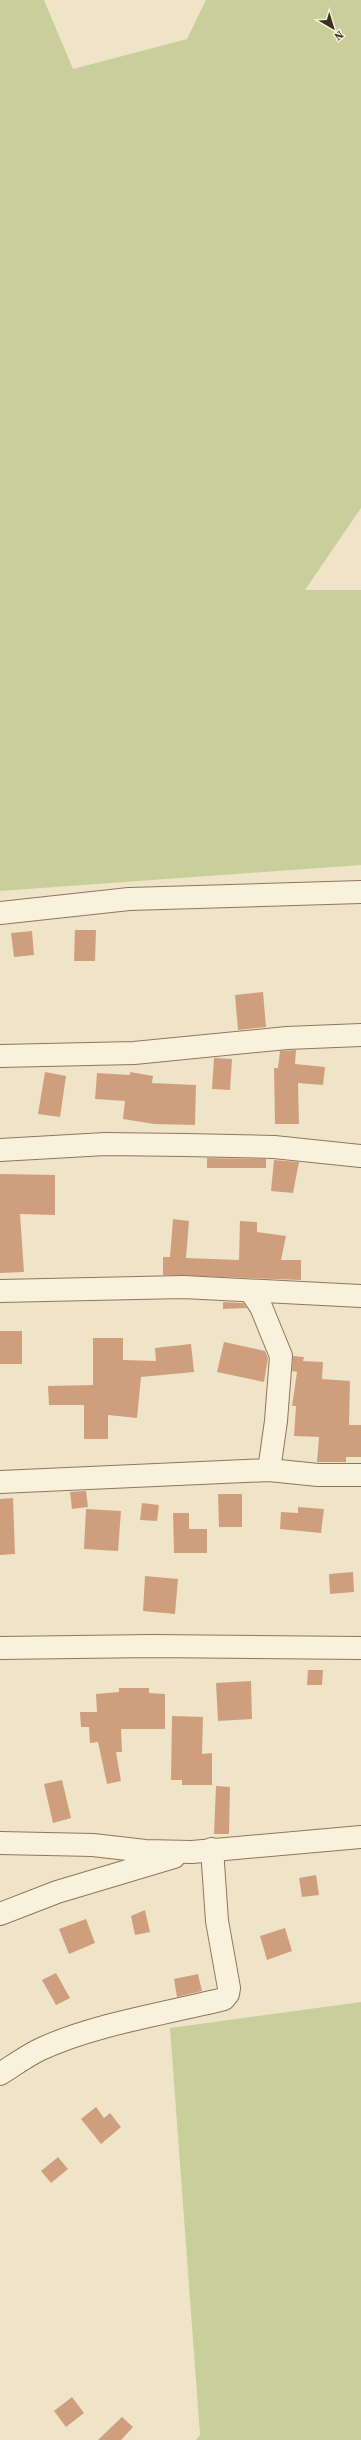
<svg xmlns="http://www.w3.org/2000/svg" width="361" height="2440" font-family="'Source Serif 4',serif">
	<rect width="100%" height="100%" fill="#f0e4c8"/>
	<g fill="#c9cf9b">
		<path d="M 0,0 L 44,0 L 73,69 L 187,39 L 206,0 L 361,0 L 361,508 L 305,590 L 361,590 L 361,865 L 0,891 Z"/>
		<path d="M 361,2002 L 361,2440 L 196,2440 L 200,2435 L 170,2028 Z"/>
	</g>
	<g fill="#cf9f7d">
		<path d="M 75,930 L 96,930 L 95,961 L 74,961 Z"/>
		<path d="M 32,931 L 34,955 L 14,957 L 11,933 Z"/>
		<path d="M 263,992 L 266,1027 L 238,1030 L 235,995 Z"/>
		<path d="M 296,1050 L 295,1064 L 325,1067 L 323,1085 L 298,1083 L 299,1124 L 275,1124 L 274,1068 L 278,1068 L 280,1051 Z"/>
		<path d="M 214,1058 L 232,1059 L 230,1090 L 212,1089 Z"/>
		<path d="M 45,1072 L 66,1076 L 60,1117 L 38,1114 Z"/>
		<path d="M 130,1072 L 153,1076 L 152,1083 L 196,1085 L 195,1125 L 154,1124 L 123,1119 L 125,1101 L 95,1099 L 97,1073 L 130,1075 Z"/>
		<path d="M 207,1158 L 266,1159 L 266,1168 L 207,1168 Z"/>
		<path d="M 274,1160 L 299,1162 L 293,1193 L 271,1191 Z"/>
		<path d="M 0,1174 L 55,1175 L 55,1215 L 20,1214 L 24,1272 L 0,1273 Z"/>
		<path d="M 173,1219 L 189,1221 L 186,1258 L 239,1260 L 240,1221 L 257,1222 L 257,1232 L 286,1236 L 281,1260 L 301,1260 L 301,1280 L 163,1275 L 163,1257 L 170,1257 Z"/>
		<path d="M 223,1302 L 243,1303 L 247,1308 L 223,1309 Z"/>
		<rect x="0" y="1331" width="22" height="33"/>
		<path d="M 93,1338 L 123,1338 L 123,1360 L 156,1361 L 155,1348 L 191,1344 L 194,1372 L 141,1377 L 137,1418 L 108,1415 L 108,1439 L 84,1439 L 84,1405 L 49,1405 L 48,1386 L 93,1385 Z"/>
		<path d="M 224,1342 L 265,1351 L 268,1358 L 264,1382 L 217,1372 Z"/>
		<path d="M 293,1356 L 304,1357 L 303,1361 L 323,1362 L 322,1379 L 350,1381 L 349,1425 L 361,1425 L 361,1457 L 346,1457 L 346,1462 L 317,1462 L 319,1437 L 294,1436 L 296,1406 L 292,1406 L 297,1372 L 292,1371 Z"/>
		<path d="M 86,1491 L 88,1507 L 72,1509 L 70,1492 Z"/>
		<path d="M 218,1494 L 242,1494 L 242,1527 L 219,1527 Z"/>
		<path d="M 13,1498 L 15,1554 L 0,1555 L 0,1499 Z"/>
		<path d="M 142,1503 L 159,1505 L 157,1521 L 140,1520 Z"/>
		<path d="M 298,1507 L 324,1509 L 321,1533 L 280,1529 L 281,1512 L 298,1513 Z"/>
		<path d="M 86,1509 L 121,1511 L 118,1551 L 84,1549 Z"/>
		<path d="M 173,1513 L 189,1513 L 189,1529 L 207,1529 L 207,1553 L 174,1553 Z"/>
		<path d="M 353,1572 L 354,1592 L 330,1594 L 329,1574 Z"/>
		<path d="M 145,1576 L 178,1579 L 175,1614 L 143,1611 Z"/>
		<path d="M 308,1670 L 323,1670 L 322,1685 L 307,1685 Z"/>
		<path d="M 251,1681 L 252,1719 L 218,1721 L 216,1683 Z"/>
		<path d="M 119,1688 L 149,1688 L 149,1693 L 165,1694 L 165,1729 L 121,1729 L 122,1752 L 116,1752 L 121,1781 L 107,1784 L 98,1742 L 90,1743 L 89,1727 L 81,1727 L 80,1712 L 97,1712 L 96,1694 L 119,1692 Z"/>
		<path d="M 172,1716 L 203,1717 L 202,1754 L 212,1753 L 212,1785 L 182,1785 L 182,1780 L 171,1780 Z"/>
		<path d="M 62,1780 L 71,1818 L 53,1823 L 44,1784 Z"/>
		<path d="M 216,1786 L 230,1787 L 229,1834 L 214,1834 Z"/>
		<path d="M 316,1875 L 319,1895 L 302,1897 L 299,1878 Z"/>
		<path d="M 145,1910 L 150,1932 L 135,1935 L 131,1916 Z"/>
		<path d="M 86,1919 L 95,1943 L 69,1954 L 59,1929 Z"/>
		<path d="M 285,1928 L 292,1951 L 267,1960 L 260,1936 Z"/>
		<path d="M 56,1973 L 70,1998 L 56,2005 L 42,1980 Z"/>
		<path d="M 198,1974 L 202,1991 L 177,1997 L 174,1979 Z"/>
		<path d="M 96,2107 L 104,2118 L 110,2113 L 121,2127 L 101,2144 L 81,2119 Z"/>
		<path d="M 58,2157 L 68,2169 L 51,2183 L 41,2171 Z"/>
		<path d="M 72,2397 L 84,2413 L 66,2427 L 54,2411 Z"/>
		<path d="M 122,2417 L 133,2427 L 121,2440 L 98,2440 Z"/>
	</g>
	<g fill="none" stroke-linecap="round" stroke-linejoin="round">
		<g stroke="#8d765c" stroke-width="24">
			<g id="minor">
				<path d="M 0,913 L 129,899 L 361,892"/>
				<path d="M 0,1056 L 134,1053 L 287,1038 L 361,1035"/>
				<path d="M 0,1150 L 105,1144 L 185,1145 L 274,1147 L 361,1156"/>
				<path d="M 0,1291 L 183,1287 L 361,1296"/>
				<path d="M 251,1292 L 261,1307 L 281,1356 L 276,1421 L 269,1470"/>
				<path d="M 0,1482 L 269,1470 L 318,1475 L 361,1475"/>
				<path d="M 0,1648 L 152,1646 L 361,1648"/>
				<path d="M 0,1843 L 93,1845 L 145,1851 L 192,1852 L 361,1837"/>
				<path d="M 0,1914 L 57,1892 L 174,1857"/>
				<path d="M 0,2074 C 13,2066 25,2057 39,2050 C 91,2025 167,2013 224,1999 L 228,1994 L 229,1988 L 217,1921 L 212,1849"/>
			</g>
		</g>
		<use href="#minor" stroke="#faf1dc" stroke-width="22"/>
	</g>
	<g transform="translate(333 28) rotate(142)" stroke="#f7eed8" stroke-width="3" paint-order="stroke">
	<path d="M0-3L7 15L0 10L-7 15Z" fill="#3d2e20"/>
	<text y="-6" font-size="11" font-weight="bold" text-anchor="middle" fill="#3d2e20">N</text>
	</g>
</svg>
